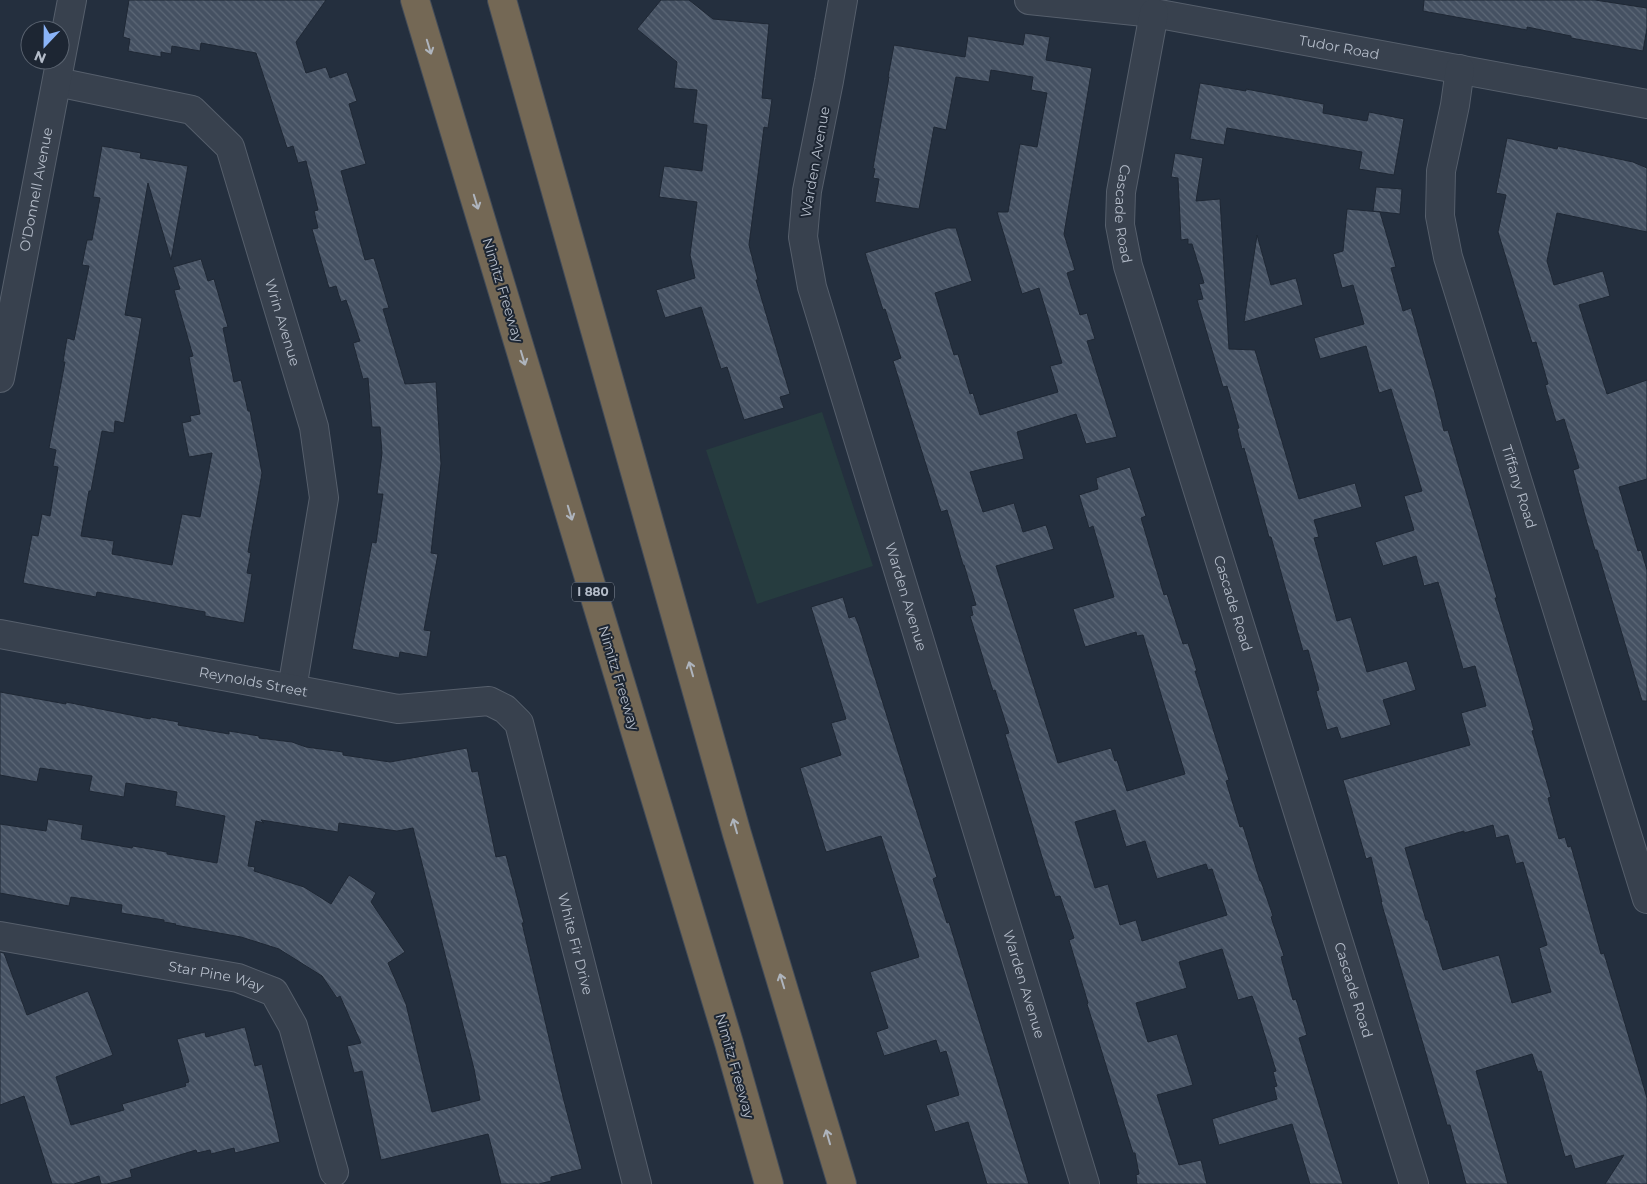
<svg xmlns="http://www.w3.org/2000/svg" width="1647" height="1184" font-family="Montserrat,sans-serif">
	<defs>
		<pattern id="building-back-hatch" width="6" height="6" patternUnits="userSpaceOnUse" patternTransform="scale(1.25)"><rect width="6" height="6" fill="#455162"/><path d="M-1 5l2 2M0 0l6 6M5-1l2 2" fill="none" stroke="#5d6877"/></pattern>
	</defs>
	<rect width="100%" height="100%" fill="#242f3e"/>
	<path fill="#263c3f" d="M 822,412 L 873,566 L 757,604 L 706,450 Z"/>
	<g fill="url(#building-back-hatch)" stroke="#1f2835" fill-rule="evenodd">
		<path d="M 129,0 L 326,0 L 296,42 L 306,73 L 326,67 L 330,78 L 347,72 L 357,101 L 349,104 L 366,164 L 341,171 L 365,260 L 374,258 L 389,308 L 383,309 L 405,384 L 436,382 L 441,464 L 431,553 L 438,554 L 424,630 L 431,631 L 427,657 L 400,652 L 399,658 L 352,649 L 372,542 L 376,543 L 383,494 L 377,494 L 382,453 L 380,427 L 372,427 L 368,378 L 363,379 L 353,343 L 360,341 L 346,300 L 341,302 L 336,286 L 329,288 L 312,229 L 318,228 L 314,211 L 318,210 L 306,161 L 298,163 L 293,146 L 287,148 L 256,53 L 201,43 L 200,51 L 172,46 L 171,54 L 161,52 L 161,57 L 128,51 L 130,39 L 123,37 Z"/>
		<path d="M 661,0 L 689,0 L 713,19 L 769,24 L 762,98 L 772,99 L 768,128 L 764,127 L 749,245 L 758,280 L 756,280 L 790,394 L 780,397 L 784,408 L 744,420 L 727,367 L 721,369 L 701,307 L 665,318 L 656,290 L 695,278 L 690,255 L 697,202 L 659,197 L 664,166 L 702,171 L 707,125 L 693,123 L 697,90 L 674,88 L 677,62 L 637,29 Z"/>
		<path d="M 1424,0 L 1595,0 L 1647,8 L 1647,28 L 1643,51 L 1571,38 L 1571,36 L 1527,27 L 1527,30 L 1423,11 Z"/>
		<path d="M 1025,33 L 1050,37 L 1046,60 L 1092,68 L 1064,234 L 1075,270 L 1067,273 L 1080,315 L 1087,313 L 1095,339 L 1087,341 L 1117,437 L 1086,444 L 1076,414 L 1017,432 L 1024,459 L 970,472 L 983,512 L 1014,503 L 1023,532 L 1046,525 L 1054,549 L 996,566 L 1058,763 L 1111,748 L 1115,761 L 1117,760 L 1127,791 L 1185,774 L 1143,635 L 1137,636 L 1136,632 L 1085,647 L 1073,609 L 1114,597 L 1093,526 L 1089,528 L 1079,495 L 1098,489 L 1096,478 L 1130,467 L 1146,516 L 1141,518 L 1164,595 L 1167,594 L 1183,644 L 1188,643 L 1197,671 L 1195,671 L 1229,780 L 1226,781 L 1240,827 L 1243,826 L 1260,881 L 1261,881 L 1273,916 L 1271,917 L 1284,956 L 1281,957 L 1293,1000 L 1296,999 L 1307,1035 L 1299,1038 L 1343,1184 L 1310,1184 L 1292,1124 L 1219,1145 L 1212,1119 L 1277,1099 L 1274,1087 L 1277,1086 L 1273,1072 L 1276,1071 L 1254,1001 L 1252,996 L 1238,1000 L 1222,949 L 1179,962 L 1187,988 L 1136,1003 L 1148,1042 L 1177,1034 L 1193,1085 L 1157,1095 L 1179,1165 L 1201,1160 L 1207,1184 L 1137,1184 L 1136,1175 L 1139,1174 L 1135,1153 L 1133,1153 L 1087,1004 L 1088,1003 L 1069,940 L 1074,938 L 1060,896 L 1055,897 L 1042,857 L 1005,734 L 1009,733 L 995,690 L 993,691 L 970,616 L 973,615 L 971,606 L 976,605 L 964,565 L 963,565 L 947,510 L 941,512 L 893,361 L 901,358 L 885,309 L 883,310 L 865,253 L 947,228 L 956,228 L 972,281 L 935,293 L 954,355 L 958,354 L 970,394 L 973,393 L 980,415 L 1058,392 L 1050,366 L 1062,363 L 1039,288 L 1022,294 L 997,212 L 1008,212 L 1020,144 L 1037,147 L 1047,93 L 1031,90 L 1033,77 L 991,70 L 989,82 L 956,77 L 946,130 L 934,127 L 919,209 L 875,202 L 879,179 L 873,178 L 875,169 L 873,168 L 889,77 L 888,77 L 894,45 L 965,57 L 968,36 L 1023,45 ZM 1115,810 L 1126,847 L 1145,841 L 1157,879 L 1206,864 L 1208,870 L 1212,869 L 1227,915 L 1142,941 L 1136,920 L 1120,925 L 1108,884 L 1095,888 L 1075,822 Z"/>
		<path d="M 1200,83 L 1246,91 L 1246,89 L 1324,104 L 1323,113 L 1367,121 L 1369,112 L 1404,119 L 1394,175 L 1359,169 L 1362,152 L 1227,128 L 1224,145 L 1190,139 Z"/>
		<path d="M 1507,138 L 1557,149 L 1558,146 L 1633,162 L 1647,168 L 1647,232 L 1557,213 L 1547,261 L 1554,285 L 1603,271 L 1610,296 L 1579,305 L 1607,394 L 1647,380 L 1647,479 L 1619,487 L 1638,551 L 1641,550 L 1647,570 L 1647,701 L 1642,701 L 1597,550 L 1595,550 L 1585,516 L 1573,470 L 1579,468 L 1564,419 L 1556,422 L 1545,385 L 1548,384 L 1536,342 L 1532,343 L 1498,232 L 1506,195 L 1496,193 Z"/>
		<path d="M 102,146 L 141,153 L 140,158 L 188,166 L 171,260 L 148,183 L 125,315 L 142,318 L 124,423 L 115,421 L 114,433 L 102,431 L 91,491 L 89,491 L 81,536 L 114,541 L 112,554 L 172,565 L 182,514 L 200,517 L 212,453 L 189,457 L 182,423 L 191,421 L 190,416 L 200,414 L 189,357 L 193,356 L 174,290 L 180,289 L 173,267 L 201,259 L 208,281 L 214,279 L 228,327 L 223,328 L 234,382 L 241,380 L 248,411 L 250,411 L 262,473 L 248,552 L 251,553 L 247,573 L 252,574 L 244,623 L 205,616 L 205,612 L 97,592 L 96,597 L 23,583 L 32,535 L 38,536 L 42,514 L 50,516 L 58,467 L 53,466 L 56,450 L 49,448 L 65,362 L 63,362 L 67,338 L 74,340 L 89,266 L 82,265 L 87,240 L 92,240 L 100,198 L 93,197 Z"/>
		<path d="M 1175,153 L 1203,158 L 1196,201 L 1220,199 L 1229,349 L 1255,350 L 1299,499 L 1355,483 L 1362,507 L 1314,520 L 1319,537 L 1314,538 L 1337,621 L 1351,617 L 1367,672 L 1407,661 L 1416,690 L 1383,700 L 1391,725 L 1341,739 L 1337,727 L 1327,730 L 1316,691 L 1319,690 L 1308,650 L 1303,651 L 1271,537 L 1269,537 L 1244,448 L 1242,449 L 1237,429 L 1239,428 L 1227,386 L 1223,387 L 1197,300 L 1203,299 L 1199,284 L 1204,283 L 1192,244 L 1188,244 L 1188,239 L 1181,240 L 1178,178 L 1171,177 Z"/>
		<path d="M 1376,187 L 1402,189 L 1400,214 L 1373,211 Z"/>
		<path d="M 1347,209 L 1380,212 L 1396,267 L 1391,268 L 1403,311 L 1411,308 L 1435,393 L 1444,431 L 1448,430 L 1497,598 L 1495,598 L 1521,685 L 1534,730 L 1532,731 L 1551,797 L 1548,798 L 1559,839 L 1565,837 L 1568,847 L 1571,846 L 1601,954 L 1604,953 L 1647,1098 L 1647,1184 L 1605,1184 L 1624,1155 L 1575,1169 L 1571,1155 L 1565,1157 L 1541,1071 L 1538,1072 L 1532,1054 L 1476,1071 L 1508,1184 L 1466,1184 L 1450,1125 L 1447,1125 L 1381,902 L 1382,902 L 1371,857 L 1366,859 L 1343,780 L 1470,745 L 1461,713 L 1486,706 L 1475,666 L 1463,669 L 1438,582 L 1424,586 L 1416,556 L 1383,566 L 1375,542 L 1414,530 L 1404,496 L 1422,491 L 1391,389 L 1379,393 L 1366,346 L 1320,359 L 1314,338 L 1364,324 L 1353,285 L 1342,288 L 1333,254 L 1343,251 ZM 1493,825 L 1496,838 L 1508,835 L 1516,864 L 1523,862 L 1547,945 L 1539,948 L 1551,992 L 1512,1003 L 1499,955 L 1443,970 L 1428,920 L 1426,920 L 1405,848 L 1464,831 L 1464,833 Z"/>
		<path d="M 1257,235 L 1271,285 L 1296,278 L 1303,305 L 1244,322 Z"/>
		<path d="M 843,597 L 849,618 L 855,616 L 859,626 L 937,877 L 933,879 L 947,923 L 949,922 L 1029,1184 L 987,1184 L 968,1122 L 935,1132 L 926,1105 L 959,1095 L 946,1051 L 940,1053 L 936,1040 L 884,1056 L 876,1032 L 888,1028 L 870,972 L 919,957 L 881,836 L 826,852 L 800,768 L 841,755 L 831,723 L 846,719 L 811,607 Z"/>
		<path d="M 0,692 L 66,704 L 66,702 L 150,719 L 151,717 L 179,722 L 178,725 L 229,734 L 229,731 L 259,736 L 259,738 L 292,742 L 306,747 L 343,752 L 343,755 L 390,762 L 467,748 L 472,772 L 478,771 L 496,857 L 506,855 L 524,923 L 522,923 L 563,1097 L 582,1169 L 551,1177 L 551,1181 L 539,1184 L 501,1184 L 488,1134 L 381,1160 L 362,1071 L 354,1073 L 347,1046 L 361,1043 L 340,996 L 337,998 L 322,976 L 279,949 L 241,937 L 175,925 L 176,924 L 164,922 L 164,920 L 121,913 L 122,905 L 71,897 L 69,906 L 0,893 L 0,824 L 46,831 L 48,819 L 83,825 L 81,839 L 132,848 L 133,846 L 167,852 L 167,854 L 217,863 L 225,816 L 175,806 L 177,792 L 126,783 L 124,797 L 89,791 L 92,776 L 40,768 L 37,782 L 0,775 ZM 261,820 L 338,832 L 339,823 L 397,831 L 413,828 L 474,1069 L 480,1100 L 432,1112 L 406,1004 L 388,963 L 405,952 L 371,902 L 376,893 L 349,875 L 331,904 L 304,887 L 254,871 L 255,867 L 248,866 L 256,821 L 264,823 Z"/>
		<path d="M 0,952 L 4,953 L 27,1015 L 88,991 L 113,1055 L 56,1077 L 71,1125 L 124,1110 L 122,1104 L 186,1086 L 185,1083 L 189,1082 L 177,1039 L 205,1032 L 206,1037 L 245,1027 L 255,1066 L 262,1064 L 280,1142 L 235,1153 L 234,1148 L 211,1154 L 210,1150 L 197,1153 L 196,1150 L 130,1170 L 132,1177 L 107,1184 L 101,1184 L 99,1176 L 74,1184 L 52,1184 L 24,1096 L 0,1105 Z"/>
	</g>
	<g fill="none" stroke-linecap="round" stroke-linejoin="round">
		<g stroke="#565f6c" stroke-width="30">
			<g id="street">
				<path id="s1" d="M 843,0 L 829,81 L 807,191 L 803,237 L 812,287 L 1085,1184"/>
				<path id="s2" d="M 1029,0 L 1154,13 L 1647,104"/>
				<path id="s3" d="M 1154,13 L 1121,192 L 1120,225 L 1128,266 L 1414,1184"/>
				<path id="s4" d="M 1460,69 L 1455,105 L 1441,171 L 1440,216 L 1448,257 L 1647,899"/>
				<path id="s5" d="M 57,82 L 192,110 L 230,147 L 314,427 L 324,498 L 292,689"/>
				<path id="s6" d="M 0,378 L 72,0"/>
				<path id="s7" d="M 0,634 L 398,709 L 489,701 L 505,709 L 519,723 L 637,1184"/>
				<path id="s8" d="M 0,936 L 238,978 L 274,992 L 293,1026 L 334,1172"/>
			</g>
		</g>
		<g stroke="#434c59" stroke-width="30">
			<g id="highway">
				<path d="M 415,0 L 729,1043 L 769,1184"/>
				<path d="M 502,0 L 737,834 L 842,1184"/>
			</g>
		</g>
		<use href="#street" stroke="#38414e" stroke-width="28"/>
		<use href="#highway" stroke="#746855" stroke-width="28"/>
	</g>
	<defs><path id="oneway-shaft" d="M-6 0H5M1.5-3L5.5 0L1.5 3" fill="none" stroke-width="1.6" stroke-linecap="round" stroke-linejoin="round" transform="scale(1.25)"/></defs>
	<g stroke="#aeb4bd">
		<use href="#oneway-shaft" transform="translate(429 47) rotate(73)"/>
		<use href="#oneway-shaft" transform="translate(476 202) rotate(73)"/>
		<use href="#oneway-shaft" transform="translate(523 358) rotate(73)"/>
		<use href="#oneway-shaft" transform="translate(570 513) rotate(73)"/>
		<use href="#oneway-shaft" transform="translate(691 669) rotate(-106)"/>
		<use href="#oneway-shaft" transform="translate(735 826) rotate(-106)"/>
		<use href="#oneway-shaft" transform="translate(782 981) rotate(-107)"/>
		<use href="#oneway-shaft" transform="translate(828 1137) rotate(-106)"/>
	</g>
	<g text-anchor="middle" stroke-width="4" stroke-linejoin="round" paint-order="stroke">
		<rect fill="#1d2633" stroke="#878f9c" stroke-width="1" x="572" y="582.5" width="42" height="19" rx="4"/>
		<g font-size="12" font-weight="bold" fill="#b4bcc9">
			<text x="593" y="596">I 880</text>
		</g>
		<g font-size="14" fill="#b4bcc9" stroke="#1d2633">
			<text dy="5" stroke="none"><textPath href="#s2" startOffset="314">Tudor Road</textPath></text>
			<text transform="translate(815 162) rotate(-80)" y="5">Warden Avenue</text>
			<text dy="5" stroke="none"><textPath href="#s6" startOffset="192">O'Donnell Avenue</textPath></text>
			<text dy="5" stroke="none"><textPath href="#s3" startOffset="204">Cascade Road</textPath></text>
			<text transform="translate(503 290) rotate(73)" y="5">Nimitz Freeway</text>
			<text dy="5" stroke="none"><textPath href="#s5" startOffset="374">Wrin Avenue</textPath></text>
			<text dy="5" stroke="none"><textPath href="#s4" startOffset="431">Tiffany Road</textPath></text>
			<text dy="5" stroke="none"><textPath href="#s1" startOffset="615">Warden Avenue</textPath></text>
			<text dy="5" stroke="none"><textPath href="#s3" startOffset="610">Cascade Road</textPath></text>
			<text transform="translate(619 678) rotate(73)" y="5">Nimitz Freeway</text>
			<text dy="5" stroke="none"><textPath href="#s7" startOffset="258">Reynolds Street</textPath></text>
			<text dy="5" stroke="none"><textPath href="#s7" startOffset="762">White Fir Drive</textPath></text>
			<text dy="5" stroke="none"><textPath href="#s8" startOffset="220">Star Pine Way</textPath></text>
			<text dy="5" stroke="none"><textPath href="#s1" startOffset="1020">Warden Avenue</textPath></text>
			<text dy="5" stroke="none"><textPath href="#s3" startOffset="1015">Cascade Road</textPath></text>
			<text transform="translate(735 1066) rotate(74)" y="5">Nimitz Freeway</text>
		</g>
	</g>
	<g transform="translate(45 45) rotate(202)"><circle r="24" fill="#1d2633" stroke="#59626f"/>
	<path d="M0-4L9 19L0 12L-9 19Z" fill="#8ab4f8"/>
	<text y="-8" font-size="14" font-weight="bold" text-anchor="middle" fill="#b4bcc9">N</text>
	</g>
</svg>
